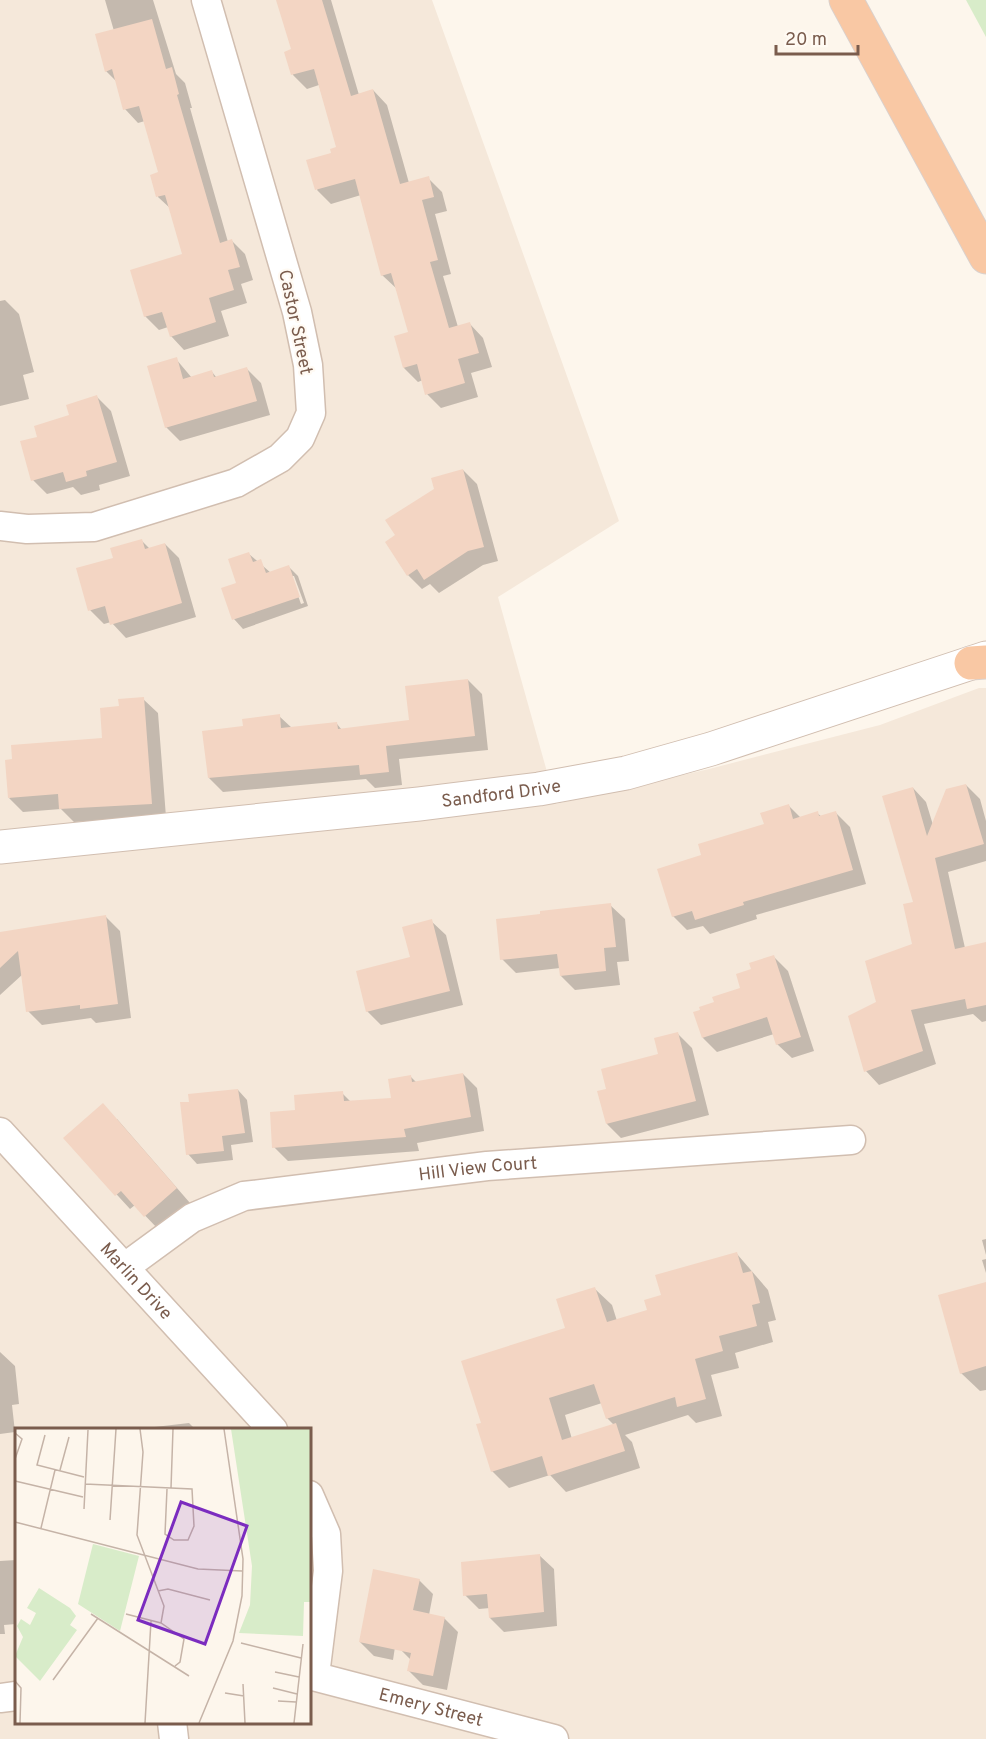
<svg xmlns="http://www.w3.org/2000/svg" width="986" height="1739" font-family="Overpass,sans-serif">
	<rect width="100%" height="100%" fill="#fdf6ec"/>
	<path fill="#f5e8da" fill-rule="evenodd" d="M 0,0 L 432,0 L 619,521 L 498,597 L 556,804 L 709,769 L 880,725 L 979,688 L 986,688 L 986,1739 L 0,1739 ZM 16,1430 L 309,1430 L 309,1722 L 16,1722 Z"/>
	<path fill="#d8ecc9" d="M 966,0 L 986,0 L 986,37 Z"/>
	<g fill="#0003" fill-rule="evenodd">
		<path d="M 105,0 L 153,0 L 176,74 L 185,83 L 192,108 L 190,108 L 228,242 L 232,241 L 245,254 L 253,280 L 241,284 L 247,303 L 221,311 L 229,336 L 184,350 L 171,336 L 168,327 L 159,330 L 145,316 L 184,255 L 171,209 L 158,197 L 160,173 L 145,121 L 138,123 L 125,109 L 117,82 L 106,71 L 114,31 Z"/>
		<path d="M 277,0 L 331,0 L 359,95 L 373,90 L 387,105 L 409,183 L 428,178 L 442,192 L 447,211 L 435,214 L 451,274 L 443,276 L 458,327 L 469,323 L 483,338 L 492,367 L 471,373 L 478,397 L 441,408 L 427,394 L 423,380 L 418,382 L 404,368 L 410,333 L 397,289 L 382,275 L 361,195 L 331,204 L 317,190 L 333,154 L 338,148 L 319,85 L 307,89 L 293,75 L 286,53 L 293,50 Z"/>
		<path d="M 5,300 L 19,314 L 34,372 L 23,375 L 29,399 L 0,406 L 0,301 Z"/>
		<path d="M 176,359 L 192,378 L 212,372 L 217,378 L 247,369 L 261,383 L 270,415 L 180,441 L 166,427 Z"/>
		<path d="M 97,397 L 111,411 L 130,476 L 99,485 L 100,490 L 81,495 L 73,487 L 47,494 L 33,480 L 39,438 Z"/>
		<path d="M 463,470 L 477,484 L 498,561 L 483,565 L 439,593 L 430,584 L 422,589 L 408,575 L 397,536 Z"/>
		<path d="M 141,540 L 150,549 L 165,544 L 179,558 L 196,617 L 126,638 L 111,622 L 104,624 L 90,610 L 115,559 Z"/>
		<path d="M 249,554 L 271,573 L 289,567 L 298,576 L 308,606 L 243,629 L 234,619 L 238,584 ZM 291,576 L 294,576 L 304,603 L 301,604 Z"/>
		<path d="M 468,680 L 482,694 L 488,750 L 399,759 L 402,785 L 375,788 L 366,779 L 223,792 L 209,778 L 244,727 L 279,716 L 292,728 L 337,724 L 342,730 L 411,721 Z"/>
		<path d="M 143,699 L 158,713 L 166,817 L 74,822 L 61,809 L 23,812 L 9,798 L 103,740 Z"/>
		<path d="M 966,785 L 980,799 L 986,821 L 986,861 L 948,872 L 965,948 L 986,944 L 986,1021 L 982,1022 L 973,1014 L 924,1024 L 936,1064 L 879,1085 L 866,1071 L 878,1003 L 913,945 L 913,788 L 926,802 L 933,825 Z"/>
		<path d="M 789,806 L 801,818 L 817,813 L 822,817 L 836,813 L 850,827 L 866,884 L 756,915 L 757,919 L 710,934 L 703,926 L 687,930 L 673,916 L 703,856 L 766,825 Z"/>
		<path d="M 610,905 L 625,919 L 629,961 L 617,962 L 620,985 L 575,990 L 561,976 L 560,968 L 516,973 L 502,959 Z"/>
		<path d="M 106,917 L 120,931 L 131,1018 L 96,1023 L 91,1018 L 42,1025 L 28,1011 L 23,974 L 0,995 L 0,933 Z"/>
		<path d="M 431,921 L 446,935 L 463,1005 L 381,1025 L 367,1011 L 411,958 Z"/>
		<path d="M 774,957 L 788,971 L 814,1051 L 792,1058 L 777,1044 L 774,1034 L 717,1052 L 703,1038 L 695,1013 L 742,989 L 753,970 Z"/>
		<path d="M 678,1034 L 692,1048 L 709,1115 L 621,1138 L 607,1124 L 608,1090 L 660,1055 Z"/>
		<path d="M 463,1074 L 477,1088 L 484,1131 L 417,1143 L 419,1151 L 288,1161 L 274,1147 L 297,1111 L 342,1093 L 351,1102 L 393,1099 L 410,1076 L 417,1083 Z"/>
		<path d="M 238,1090 L 247,1100 L 253,1142 L 231,1145 L 233,1160 L 197,1164 L 188,1154 Z"/>
		<path d="M 117,1119 L 190,1203 L 159,1230 L 135,1205 L 130,1209 L 65,1138 Z"/>
		<path d="M 986,1239 L 986,1255 L 982,1240 Z"/>
		<path d="M 737,1254 L 768,1290 L 776,1320 L 768,1322 L 773,1342 L 735,1353 L 739,1368 L 711,1375 L 722,1416 L 696,1423 L 688,1415 L 625,1435 L 632,1442 L 640,1468 L 566,1492 L 550,1475 L 509,1488 L 492,1471 L 483,1424 L 567,1329 L 595,1289 L 612,1305 L 617,1321 L 648,1311 L 663,1296 ZM 602,1403 L 607,1418 L 614,1425 L 572,1439 L 565,1415 Z"/>
		<path d="M 986,1259 L 986,1273 L 982,1260 Z"/>
		<path d="M 986,1283 L 986,1390 L 980,1391 L 961,1373 Z"/>
		<path d="M 0,1352 L 15,1366 L 19,1404 L 12,1405 L 15,1432 L 0,1434 Z"/>
		<path d="M 189,1423 L 196,1430 L 147,1430 L 146,1428 Z"/>
		<path d="M 539,1555 L 554,1569 L 557,1626 L 504,1632 L 490,1618 L 490,1608 L 479,1609 L 465,1595 Z"/>
		<path d="M 16,1560 L 16,1624 L 4,1625 L 5,1634 L 0,1634 L 0,1561 Z"/>
		<path d="M 419,1580 L 433,1594 L 429,1615 L 444,1618 L 458,1632 L 447,1690 L 423,1685 L 409,1671 L 411,1660 L 401,1650 L 395,1647 L 393,1660 L 374,1656 L 360,1642 Z"/>
	</g>
	<g fill="#f3d5c3">
		<path d="M 276,0 L 322,0 L 351,96 L 373,89 L 400,184 L 429,176 L 434,197 L 422,200 L 438,260 L 430,262 L 449,328 L 470,322 L 479,353 L 458,359 L 465,383 L 425,395 L 417,364 L 403,368 L 394,336 L 408,332 L 391,273 L 381,276 L 355,179 L 315,190 L 306,160 L 331,153 L 330,149 L 336,147 L 314,69 L 291,75 L 284,52 L 291,49 Z"/>
		<path d="M 152,19 L 166,69 L 172,67 L 179,94 L 177,95 L 220,243 L 232,239 L 240,267 L 228,270 L 234,290 L 209,298 L 216,322 L 170,337 L 162,312 L 144,317 L 130,270 L 182,254 L 165,195 L 156,197 L 150,175 L 158,172 L 139,106 L 123,110 L 112,69 L 105,72 L 95,34 Z"/>
		<path d="M 177,357 L 183,379 L 212,370 L 214,377 L 247,367 L 257,401 L 165,428 L 147,366 Z"/>
		<path d="M 97,395 L 117,462 L 86,471 L 87,476 L 66,482 L 63,472 L 31,481 L 20,441 L 37,437 L 34,426 L 69,415 L 66,405 Z"/>
		<path d="M 463,469 L 484,547 L 468,551 L 424,580 L 417,569 L 407,576 L 385,542 L 395,535 L 385,520 L 434,489 L 431,478 Z"/>
		<path d="M 142,539 L 145,549 L 165,543 L 182,603 L 110,625 L 105,606 L 88,611 L 76,568 L 113,558 L 110,548 Z"/>
		<path d="M 249,552 L 253,562 L 261,559 L 266,573 L 289,565 L 300,597 L 232,620 L 221,588 L 236,583 L 228,559 Z"/>
		<path d="M 468,679 L 475,736 L 386,746 L 389,772 L 360,775 L 359,765 L 208,778 L 202,731 L 243,726 L 242,719 L 280,714 L 281,728 L 337,722 L 338,729 L 409,720 L 405,686 Z"/>
		<path d="M 144,697 L 152,804 L 59,809 L 58,794 L 8,798 L 5,760 L 12,759 L 11,745 L 102,738 L 100,708 L 119,706 L 118,699 Z"/>
		<path d="M 966,784 L 984,844 L 935,858 L 955,949 L 986,942 L 986,1005 L 967,1009 L 965,999 L 911,1010 L 923,1051 L 864,1072 L 848,1016 L 876,1002 L 865,961 L 912,944 L 903,904 L 913,902 L 882,796 L 913,787 L 927,836 L 946,789 Z"/>
		<path d="M 789,804 L 793,819 L 818,811 L 819,816 L 836,811 L 853,870 L 743,902 L 744,905 L 695,920 L 692,911 L 672,917 L 657,869 L 701,855 L 698,844 L 764,824 L 760,813 Z"/>
		<path d="M 611,903 L 616,947 L 604,948 L 606,971 L 560,976 L 557,954 L 500,960 L 496,919 L 540,914 L 540,911 Z"/>
		<path d="M 106,915 L 118,1004 L 80,1009 L 80,1005 L 26,1012 L 18,951 L 0,968 L 0,932 Z"/>
		<path d="M 432,919 L 450,991 L 366,1012 L 356,971 L 410,957 L 402,927 Z"/>
		<path d="M 774,955 L 801,1037 L 776,1045 L 767,1017 L 702,1038 L 693,1012 L 700,1010 L 699,1007 L 714,1002 L 712,997 L 740,988 L 736,974 L 751,969 L 749,963 Z"/>
		<path d="M 678,1032 L 696,1101 L 606,1124 L 597,1091 L 606,1089 L 601,1069 L 658,1054 L 654,1038 Z"/>
		<path d="M 463,1073 L 471,1117 L 404,1129 L 406,1137 L 272,1148 L 270,1112 L 295,1110 L 294,1095 L 343,1091 L 344,1101 L 391,1098 L 388,1079 L 411,1075 L 412,1082 Z"/>
		<path d="M 238,1089 L 245,1133 L 222,1136 L 224,1151 L 186,1155 L 180,1102 L 189,1102 L 188,1094 Z"/>
		<path d="M 103,1103 L 177,1188 L 144,1217 L 121,1191 L 115,1196 L 63,1138 Z"/>
		<path d="M 737,1252 L 743,1273 L 752,1271 L 760,1303 L 752,1305 L 757,1326 L 719,1336 L 723,1351 L 695,1359 L 706,1399 L 677,1407 L 675,1397 L 606,1419 L 594,1384 L 549,1398 L 562,1440 L 616,1423 L 625,1451 L 548,1476 L 542,1456 L 491,1472 L 476,1424 L 481,1423 L 461,1361 L 565,1328 L 556,1299 L 595,1287 L 607,1322 L 647,1310 L 644,1300 L 661,1295 L 655,1275 Z"/>
		<path d="M 986,1282 L 986,1366 L 960,1374 L 938,1295 Z"/>
		<path d="M 540,1554 L 544,1612 L 489,1618 L 487,1594 L 463,1596 L 461,1562 Z"/>
		<path d="M 373,1569 L 420,1579 L 413,1610 L 445,1617 L 433,1676 L 407,1671 L 411,1653 L 359,1642 Z"/>
	</g>
	<g fill="none" stroke-linecap="round" stroke-linejoin="round">
		<g stroke="#d1beb0" stroke-width="31">
			<g id="minor">
				<path d="M 0,526 L 27,529 L 94,527 L 236,483 L 280,458 L 300,438 L 311,413 L 308,365 L 297,312 L 206,0"/>
				<path id="s1" d="M 0,1132 L 273,1430"/>
				<path id="s2" d="M 125,1267 L 192,1218 L 244,1196 L 487,1166 L 851,1140"/>
				<path d="M 309,1495 L 326,1534 L 328,1571 L 315,1675"/>
				<path id="s3" d="M 309,1675 L 554,1739"/>
				<path d="M 0,1698 L 16,1696"/>
				<path d="M 172,1722 L 174,1739"/>
			</g>
		</g>
		<g stroke="#d1beb0" stroke-width="35">
			<g id="tertiary">
				<path id="s4" d="M 0,847 L 419,804 L 539,789 L 626,773 L 711,749 L 986,658"/>
			</g>
		</g>
		<g stroke="#dad1cd" stroke-width="35">
			<g id="trunk">
				<path d="M 846,0 L 986,257"/>
				<path d="M 971,663 L 986,662"/>
			</g>
		</g>
		<use href="#minor" stroke="#fff" stroke-width="28"/>
		<use href="#tertiary" stroke="#fff" stroke-width="33"/>
		<use href="#trunk" stroke="#f9c8a4" stroke-width="33"/>
	</g>
	<g text-anchor="middle" stroke-width="4.5" stroke-linejoin="round" paint-order="stroke">
		<g font-size="18" fill="#7a5c4d" stroke="#fffaf3">
			<text transform="translate(296 322) rotate(78)" y="6">Castor Street</text>
			<text dy="6" stroke="none"><textPath href="#s4" startOffset="504">Sandford Drive</textPath></text>
			<text dy="6" stroke="none"><textPath href="#s2" startOffset="375">Hill View Court</textPath></text>
			<text dy="6" stroke="none"><textPath href="#s1" startOffset="202">Marlin Drive</textPath></text>
			<text dy="6" stroke="none"><textPath href="#s3" startOffset="126">Emery Street</textPath></text>
		</g>
	</g>
	<g transform="translate(15 1428)">
		<rect width="296" height="296" fill="#fdf6ec"/>
		<path d="M 216,1 L 295,1 L 296,174 L 289,174 L 288,208 L 224,205 L 235,177 L 237,138 ZM 78,116 L 124,128 L 105,203 L 63,176 ZM 24,160 L 55,180 L 61,188 L 55,197 L 62,202 L 25,253 L 0,228 L 8,209 L 2,198 L 6,191 L 15,197 L 21,185 L 12,180 Z" fill="#d8ecc9"/>
		<path fill="none" stroke="#c5b3a7" stroke-width="1.5" d="M 125,1 L 128,24 L 122,107 L 149,178 L 146,195M 0,5 L 7,11 L 0,31M 30,7 L 22,37 L 69,49M 45,42 L 54,9M 0,53 L 68,69M 70,56 L 177,61 L 179,98 L 173,112 L 159,112 L 150,106 L 152,61M 156,60 L 158,1M 69,81 L 73,2M 95,92 L 101,1M 0,94 L 183,141 L 227,143M 26,100 L 40,42M 143,163 L 153,161 L 195,172M 76,186 L 174,248M 111,186 L 146,195 L 169,211 L 165,234 L 160,238M 226,215 L 286,230M 260,244 L 284,249M 38,252 L 83,190M 0,253 L 6,260 L 5,295M 228,256 L 230,295M 258,260 L 282,266M 210,265 L 229,268M 263,273 L 281,274M 130,295 L 136,193M 184,295 L 218,213 L 227,168 L 228,131 L 209,1M 279,295 L 288,216"/>
		<path fill="#7b2cbf" fill-opacity="0.15" stroke="#7b2cbf" stroke-width="3" d="M 166,74 L 232,98 L 190,216 L 123,192 Z"/>
		<rect width="296" height="296" fill="none" stroke="#7a5c4d" stroke-width="3"/>
	</g>
	<path d="M776 45v9h82v-9" fill="none" stroke="#7a5c4d" stroke-width="3"/>
	<text x="785" y="45" font-size="18" fill="#7a5c4d" stroke="#fffaf3" stroke-width="4.5" paint-order="stroke">20 m</text>
</svg>
